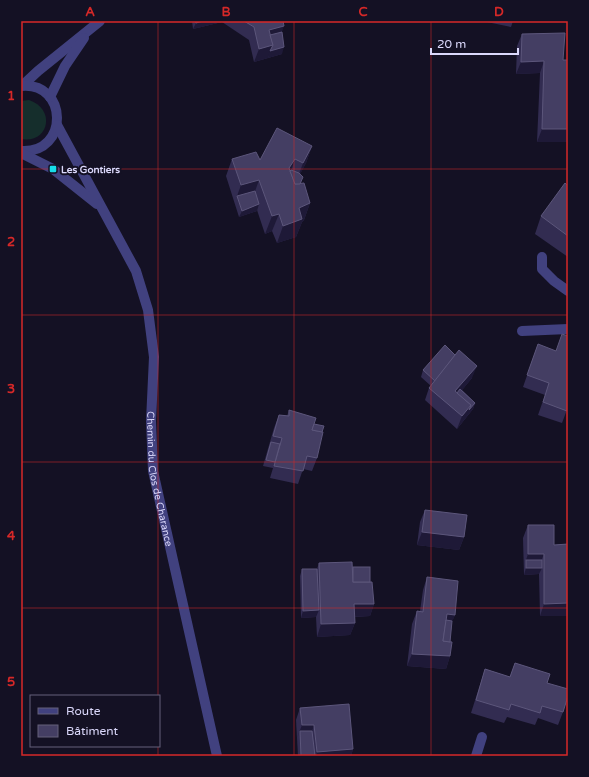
<svg xmlns="http://www.w3.org/2000/svg" width="589" height="777" font-family="'Varela Round',sans-serif">
	<rect width="100%" height="100%" fill="#141124"/>
	<path fill="#152e2c" d="M 29,100 C 57,110 48,144 21,139 L 21,101 Z"/>
	<g fill="none" stroke-linecap="round" stroke-linejoin="round">
		<g stroke="#41417f" stroke-width="10">
			<path d="M 23,85 L 38,71 L 100,21"/>
			<path d="M 21,86 C 68,81 70,154 21,151"/>
			<path d="M 50,97 L 65,66 L 84,38"/>
			<path id="s1" d="M 57,125 L 136,271 L 148,310 L 154,357 L 151,421 L 153,471 L 217,756"/>
			<path d="M 21,153 L 53,169 L 97,204"/>
			<path d="M 542,257 L 542,269 L 554,281 L 568,291"/>
			<path d="M 522,331 L 568,329"/>
			<path d="M 476,756 L 482,737"/>
		</g>
	</g>
	<g fill="#322c51">
		<path d="M 192,21 L 283,21 L 282,32 L 282,54 L 254,62 L 249,40 L 222,22 L 193,29 Z"/>
		<path d="M 482,21 L 513,21 L 511,27 Z"/>
		<path d="M 522,34 L 563,60 L 568,60 L 568,142 L 537,142 L 540,73 L 516,74 L 517,46 Z"/>
		<path d="M 312,146 L 306,163 L 300,174 L 300,184 L 310,203 L 304,220 L 302,222 L 296,237 L 277,243 L 272,231 L 265,234 L 257,210 L 257,211 L 239,217 L 226,176 L 232,159 L 260,160 Z"/>
		<path d="M 568,186 L 568,257 L 535,234 L 541,216 Z"/>
		<path d="M 538,344 L 568,407 L 562,423 L 538,415 L 545,395 L 523,387 Z"/>
		<path d="M 423,370 L 472,378 L 462,390 L 475,403 L 473,409 L 457,429 L 425,400 L 429,388 L 431,386 L 421,377 Z"/>
		<path d="M 289,410 L 314,424 L 317,458 L 312,471 L 303,469 L 298,484 L 270,478 L 273,468 L 263,466 L 274,428 L 279,415 L 287,416 Z"/>
		<path d="M 425,510 L 464,537 L 459,550 L 417,545 L 420,522 Z"/>
		<path d="M 528,525 L 554,545 L 568,544 L 568,616 L 540,616 L 539,574 L 524,575 L 523,538 Z"/>
		<path d="M 319,563 L 353,567 L 370,582 L 374,604 L 370,616 L 355,617 L 355,623 L 350,635 L 317,637 L 316,617 L 301,618 L 300,576 L 302,569 L 317,569 Z"/>
		<path d="M 427,577 L 455,615 L 452,621 L 450,642 L 450,656 L 446,669 L 407,666 L 412,624 L 417,611 L 420,611 L 423,590 Z"/>
		<path d="M 515,663 L 547,683 L 563,712 L 558,725 L 538,718 L 535,725 L 507,717 L 504,723 L 471,713 L 485,669 L 510,677 Z"/>
		<path d="M 300,708 L 353,749 L 351,756 L 298,756 L 296,720 Z"/>
	</g>
	<g fill="#1e1937">
		<path d="M 203,21 L 222,21 L 222,22 L 193,29 L 196,23 Z"/>
		<path d="M 284,26 L 279,39 L 268,41 L 269,30 Z"/>
		<path d="M 273,45 L 268,58 L 254,62 L 259,49 Z"/>
		<path d="M 284,47 L 282,54 L 268,58 L 270,51 Z"/>
		<path d="M 544,61 L 540,73 L 516,74 L 521,62 Z"/>
		<path d="M 542,129 L 568,129 L 568,142 L 537,142 Z"/>
		<path d="M 312,146 L 306,163 L 297,180 L 303,163 Z"/>
		<path d="M 295,159 L 289,177 L 289,168 Z"/>
		<path d="M 259,180 L 253,197 L 237,196 L 241,185 Z"/>
		<path d="M 310,203 L 304,220 L 302,222 L 296,237 L 277,243 L 283,226 L 299,208 Z"/>
		<path d="M 259,204 L 257,211 L 239,217 L 242,211 Z"/>
		<path d="M 279,214 L 272,231 L 265,234 L 272,216 Z"/>
		<path d="M 477,366 L 472,378 L 455,399 L 455,391 Z"/>
		<path d="M 475,403 L 473,409 L 457,429 L 462,416 L 471,405 Z"/>
		<path d="M 422,532 L 464,537 L 459,550 L 417,545 Z"/>
		<path d="M 528,554 L 544,554 L 539,566 L 526,560 Z"/>
		<path d="M 526,568 L 542,568 L 539,574 L 524,575 Z"/>
		<path d="M 568,603 L 568,616 L 540,616 L 544,604 Z"/>
		<path d="M 354,604 L 374,604 L 370,616 L 350,617 Z"/>
		<path d="M 319,610 L 316,617 L 301,618 L 303,611 Z"/>
		<path d="M 447,614 L 455,615 L 450,627 L 444,627 Z"/>
		<path d="M 355,623 L 350,635 L 317,637 L 321,624 Z"/>
		<path d="M 412,654 L 450,656 L 446,669 L 407,666 Z"/>
		<path d="M 302,725 L 314,725 L 310,738 L 300,731 L 297,738 Z"/>
		<path d="M 353,749 L 351,756 L 316,756 L 317,752 Z"/>
	</g>
	<g fill="#443e63" stroke="#5c567b">
		<path d="M 195,21 L 203,21 L 196,23 Z"/>
		<path d="M 244,21 L 283,21 L 284,26 L 269,30 L 273,45 L 259,49 L 254,27 Z"/>
		<path d="M 282,32 L 284,47 L 270,51 L 273,45 L 270,35 Z"/>
		<path d="M 565,33 L 563,60 L 568,60 L 568,129 L 542,129 L 544,61 L 521,62 L 522,34 Z"/>
		<path d="M 277,128 L 312,146 L 303,163 L 295,159 L 289,168 L 295,184 L 304,183 L 310,203 L 299,208 L 302,219 L 283,226 L 279,214 L 272,216 L 259,180 L 241,185 L 232,159 L 256,152 L 260,160 Z"/>
		<path d="M 291,170 L 299,173 L 303,177 L 300,184 L 295,184 L 290,171 Z"/>
		<path d="M 565,183 L 568,186 L 568,236 L 541,216 Z"/>
		<path d="M 255,191 L 259,204 L 242,211 L 237,196 Z"/>
		<path d="M 562,334 L 568,336 L 568,407 L 567,411 L 543,402 L 549,383 L 527,375 L 538,344 L 556,351 Z"/>
		<path d="M 445,345 L 455,355 L 435,381 L 423,370 Z"/>
		<path d="M 459,350 L 477,366 L 455,391 L 471,405 L 462,416 L 429,388 Z"/>
		<path d="M 460,389 L 475,403 L 469,410 L 471,405 L 457,393 Z"/>
		<path d="M 289,410 L 316,418 L 312,430 L 323,432 L 317,458 L 307,456 L 303,471 L 274,466 L 282,438 L 273,436 L 279,415 L 289,416 Z"/>
		<path d="M 314,424 L 324,426 L 322,432 L 312,430 Z"/>
		<path d="M 271,442 L 280,444 L 275,462 L 266,460 Z"/>
		<path d="M 425,510 L 467,515 L 464,537 L 422,532 Z"/>
		<path d="M 528,525 L 554,525 L 554,545 L 568,544 L 568,603 L 544,604 L 544,554 L 528,554 Z"/>
		<rect x="526" y="560" width="16" height="8"/>
		<path d="M 352,562 L 353,582 L 372,582 L 374,604 L 354,604 L 355,623 L 321,624 L 319,563 Z"/>
		<rect x="353" y="567" width="17" height="15"/>
		<path d="M 302,569 L 317,569 L 319,610 L 303,611 Z"/>
		<path d="M 427,577 L 458,581 L 455,615 L 447,614 L 443,641 L 452,642 L 450,656 L 412,654 L 417,611 L 423,612 Z"/>
		<path d="M 446,620 L 452,621 L 450,642 L 443,641 Z"/>
		<path d="M 515,663 L 550,674 L 547,683 L 568,689 L 568,696 L 563,712 L 542,706 L 540,713 L 511,704 L 509,710 L 476,700 L 485,669 L 510,677 Z"/>
		<path d="M 349,704 L 353,749 L 317,752 L 314,725 L 302,725 L 300,708 Z"/>
		<path d="M 300,731 L 312,731 L 315,756 L 301,756 Z"/>
	</g>
	<path fill="none" stroke="#d62828" stroke-width="1" stroke-opacity="0.55" d="M 158,21 L 158,696M 294,21 L 294,756M 431,21 L 431,756M 21,169 L 568,169M 21,315 L 568,315M 21,462 L 568,462M 21,608 L 568,608M 158,746 L 158,756"/>
	<rect fill="#17dee9" stroke="#141124" stroke-width="1.5" x="49" y="165" width="8" height="8" rx="2"/>
	<g text-anchor="middle" stroke-width="4" stroke-linejoin="round" paint-order="stroke">
		<g font-size="10" font-weight="bold" fill="#dbd8fb" stroke="#141124" text-anchor="start">
			<text x="61" y="173">Les Gontiers</text>
		</g>
		<g font-size="10" fill="#dbd8fb" stroke="#141124">
			<text dy="4" stroke="none"><textPath href="#s1" startOffset="377">Chemin du Clos de Charance</textPath></text>
		</g>
	</g>
	<rect width="589" height="777" fill="none" stroke="#141124" stroke-width="44"/>
	<rect x="30" y="695" width="130" height="52" fill="#141124" stroke="#64617a"/>
	<rect x="38" y="708" width="20" height="6" fill="#41417f" stroke="#64617a"/>
	<text x="66" y="715" font-size="12" fill="#dbd8fb">Route</text>
	<rect x="38" y="725" width="20" height="12" fill="#443e63" stroke="#64617a"/>
	<text x="66" y="735" font-size="12" fill="#dbd8fb">Bâtiment</text>
	<path d="M431 48v6h87v-6" fill="none" stroke="#dbd8fb" stroke-width="2"/>
	<text x="437" y="48" font-size="12" fill="#dbd8fb" stroke="#141124" stroke-width="3" paint-order="stroke">20 m</text>
	<rect x="22" y="22" width="545" height="733" fill="none" stroke="#d62828" stroke-width="1.5"/>
	<g font-size="13" text-anchor="middle" font-weight="bold" fill="#d62828">
		<text x="90" y="16">A</text>
		<text x="226" y="16">B</text>
		<text x="363" y="16">C</text>
		<text x="499" y="16">D</text>
		<text x="11" y="100">1</text>
		<text x="11" y="246">2</text>
		<text x="11" y="393">3</text>
		<text x="11" y="540">4</text>
		<text x="11" y="686">5</text>
	</g>
</svg>
